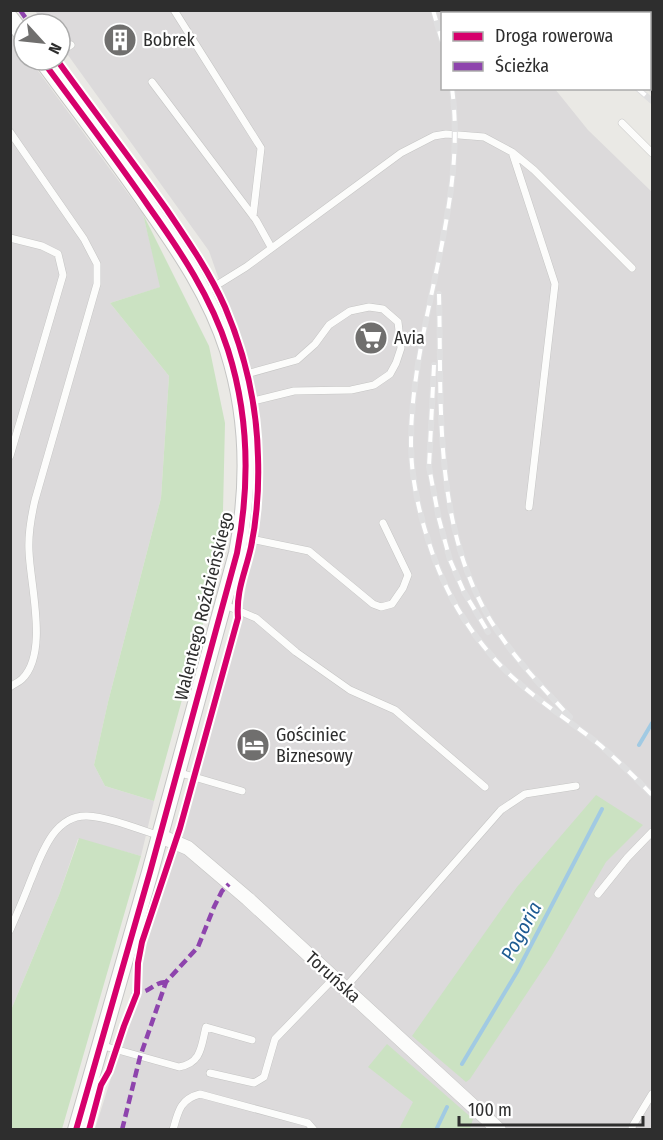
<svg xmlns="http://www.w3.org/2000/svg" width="663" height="1140" viewBox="0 0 663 1140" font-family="'Fira Sans Condensed',sans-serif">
	<rect width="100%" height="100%" fill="#eae9e5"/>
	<path fill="#dcdadb" d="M35,11H492L494,13L442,14V88L555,89L588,130L652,192V1129H95L128,1024L126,1022L136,1006L140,989V966L143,965V951L184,827L241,618L256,522L258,418L245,354L209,251L60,44V24H45Z
		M11,33L24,52V60H30L143,214L161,287L110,303L169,376L161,498L108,702L94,765L105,786L154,801L141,856L78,839L59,895L11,1010Z"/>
	<path fill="#cbe2c2" d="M143,214L209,346L225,423L222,555L154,801L105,786L94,765L108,702L161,498L169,376L110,303L160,287Z
		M596,795L643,825L606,862L551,957L470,1079L466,1082L412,1036L517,887Z
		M79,838L141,856L62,1129H11V1010L59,895Z
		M387,1044L473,1119L470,1129H399L413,1102L368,1067Z"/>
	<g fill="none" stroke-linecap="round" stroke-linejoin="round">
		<path stroke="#a1cae3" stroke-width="4" d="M639,745L652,723
			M462,1064L517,972L602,809
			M436,1130L447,1107"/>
		<defs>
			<path id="service" d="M174,10L261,148L253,216
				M60,52L71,45
				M152,82L256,220L271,247
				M622,123L652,153
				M10,132L84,239L97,264V284L35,500C31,517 28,533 29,551C30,585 49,653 22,679C19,682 14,684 10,687
				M512,152L555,284L529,507
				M10,238L42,246L58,254L63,275L10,456
				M204,293L246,267L401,153L434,136L446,134L484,137L512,152L534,170L632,268
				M236,377L297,360L315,344L329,325L350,311L369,307L383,309L398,322L401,348L396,363L390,374L374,385L351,390L294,391L241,404
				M241,537L309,551L373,604L381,607L392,604L403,588L408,575L383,523
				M223,604L256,618L296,652L350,690L395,710L485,787
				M177,772L242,791
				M598,894L627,858L652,832
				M10,930C17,914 24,898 30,882C41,856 53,815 87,816C109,817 138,829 160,836
				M345,988L501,810L525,794L576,786
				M100,1045L179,1067C202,1063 201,1046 206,1027L252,1040
				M210,1073L254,1083L264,1077L275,1039L334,978
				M173,1130C178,1112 180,1099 200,1094L308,1123L314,1130
				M632,1130V1127L652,1094"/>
			<path id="minor" d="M160,836L188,848L248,899L499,1130"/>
			<path id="tertiary" d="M10,18L24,36
				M42,60C78,109 115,157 149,207C181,252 211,297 228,350C249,416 250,485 237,553L150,872L76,1130"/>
		</defs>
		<use href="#service" stroke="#c5c5c4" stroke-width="8"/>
		<use href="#minor" stroke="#c5c5c4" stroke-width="15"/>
		<use href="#tertiary" stroke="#c5c5c4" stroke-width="18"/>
		<use href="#service" stroke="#fcfcfb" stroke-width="7"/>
		<use href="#minor" stroke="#fcfcfb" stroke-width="14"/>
		<use href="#tertiary" stroke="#fcfcfb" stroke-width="16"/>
		<defs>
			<path id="rail" d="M433,10L442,41
				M556,10L559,14
				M650,87L652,90
				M452,88C468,209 411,323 411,443C411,478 419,513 430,546C442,583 460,618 486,649C520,691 559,712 600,745C618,761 636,778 652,795
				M637,88L652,101
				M439,294C442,405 432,529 494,626C515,659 543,688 570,717
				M434,365L429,467L439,519L450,560L464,592L488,632"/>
		</defs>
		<use href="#rail" stroke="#dfdfe0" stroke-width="6"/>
		<use href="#rail" stroke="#fff" stroke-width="4" stroke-dasharray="11" stroke-linecap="butt"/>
		<path stroke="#8e44ad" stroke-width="4.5" stroke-dasharray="9 4.5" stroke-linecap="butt" d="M20,10L30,24
			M132,992C150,995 151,983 166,982
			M122,1130L140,1057L166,982L198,947L214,907L222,891L229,884"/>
		<defs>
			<path id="cycleway" d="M42,60C78,109 115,157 149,207C181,252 211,297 228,350C249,416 250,485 237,553L150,872L76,1130
				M57,60C93,110 131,159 167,210C188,241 210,273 225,307C245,354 257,406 258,457C259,487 257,518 251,547C245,574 236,590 238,618L180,828L142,942L138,963L137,993L124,1026L109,1071L101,1085L89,1130"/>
		</defs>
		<use href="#cycleway" stroke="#fff" stroke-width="10"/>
		<use href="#cycleway" stroke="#d6006c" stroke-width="6"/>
	</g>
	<defs>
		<symbol id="building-disc" viewBox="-11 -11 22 22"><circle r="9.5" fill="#706f6e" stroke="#fff"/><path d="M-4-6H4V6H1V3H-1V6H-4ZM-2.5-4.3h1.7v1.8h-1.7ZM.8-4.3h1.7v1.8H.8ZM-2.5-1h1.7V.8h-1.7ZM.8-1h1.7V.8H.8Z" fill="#fff"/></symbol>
		<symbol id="supermarket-disc" viewBox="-11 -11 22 22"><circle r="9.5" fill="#706f6e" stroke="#fff"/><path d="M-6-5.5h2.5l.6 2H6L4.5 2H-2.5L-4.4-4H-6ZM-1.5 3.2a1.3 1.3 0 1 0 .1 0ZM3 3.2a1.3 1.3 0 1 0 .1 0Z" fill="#fff"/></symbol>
		<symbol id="hotel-disc" viewBox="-11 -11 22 22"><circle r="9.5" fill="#706f6e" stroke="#fff"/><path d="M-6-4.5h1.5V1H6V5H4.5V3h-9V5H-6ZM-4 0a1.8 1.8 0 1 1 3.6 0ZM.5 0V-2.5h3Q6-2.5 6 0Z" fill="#fff"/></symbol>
	</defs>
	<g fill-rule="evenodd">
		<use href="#building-disc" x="101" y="21" width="38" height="38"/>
		<use href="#supermarket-disc" x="352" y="319" width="38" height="38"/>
		<use href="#hotel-disc" x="234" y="726" width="38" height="38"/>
	</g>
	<g text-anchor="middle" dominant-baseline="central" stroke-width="4.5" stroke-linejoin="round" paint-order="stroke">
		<g font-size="18" fill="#2e2e2e" stroke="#fff" text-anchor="start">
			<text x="143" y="40">Bobrek</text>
			<text x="394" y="338">Avia</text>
			<text x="276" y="735">Gościniec<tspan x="276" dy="21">Biznesowy</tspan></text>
		</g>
		<g font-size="18" fill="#2e2e2e" stroke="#fff">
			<text transform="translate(204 606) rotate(-76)">Walentego Roździeńskiego</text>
			<text transform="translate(333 977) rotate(42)">Toruńska</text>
		</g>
		<g font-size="20" font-style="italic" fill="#1e5b92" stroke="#fff">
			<text transform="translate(521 931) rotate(-62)">Pogoria</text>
		</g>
	</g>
	<rect width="663" height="1140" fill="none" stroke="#2e2e2e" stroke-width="24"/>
	<rect x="441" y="12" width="210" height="78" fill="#ffffff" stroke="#ababab" stroke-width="1.5"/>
	<rect x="453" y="32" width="30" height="9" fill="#d6006c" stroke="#ababab" stroke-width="1.5"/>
	<text x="495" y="42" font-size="18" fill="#2e2e2e">Droga rowerowa</text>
	<rect x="453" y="62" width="30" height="9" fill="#8e44ad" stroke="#ababab" stroke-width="1.5"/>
	<text x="495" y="72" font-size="18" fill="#2e2e2e">Ścieżka</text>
	<g transform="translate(42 42) rotate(117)"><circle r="28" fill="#ffffff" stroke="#ababab" stroke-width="1.5"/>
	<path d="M0-4.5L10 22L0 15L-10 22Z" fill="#706f6e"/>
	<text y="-9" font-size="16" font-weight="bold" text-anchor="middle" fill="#2e2e2e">N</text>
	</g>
	<path d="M459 1116v9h184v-9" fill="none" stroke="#2e2e2e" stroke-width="3"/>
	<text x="468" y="1116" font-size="18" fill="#2e2e2e" stroke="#ffffff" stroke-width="4.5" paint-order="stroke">100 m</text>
</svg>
